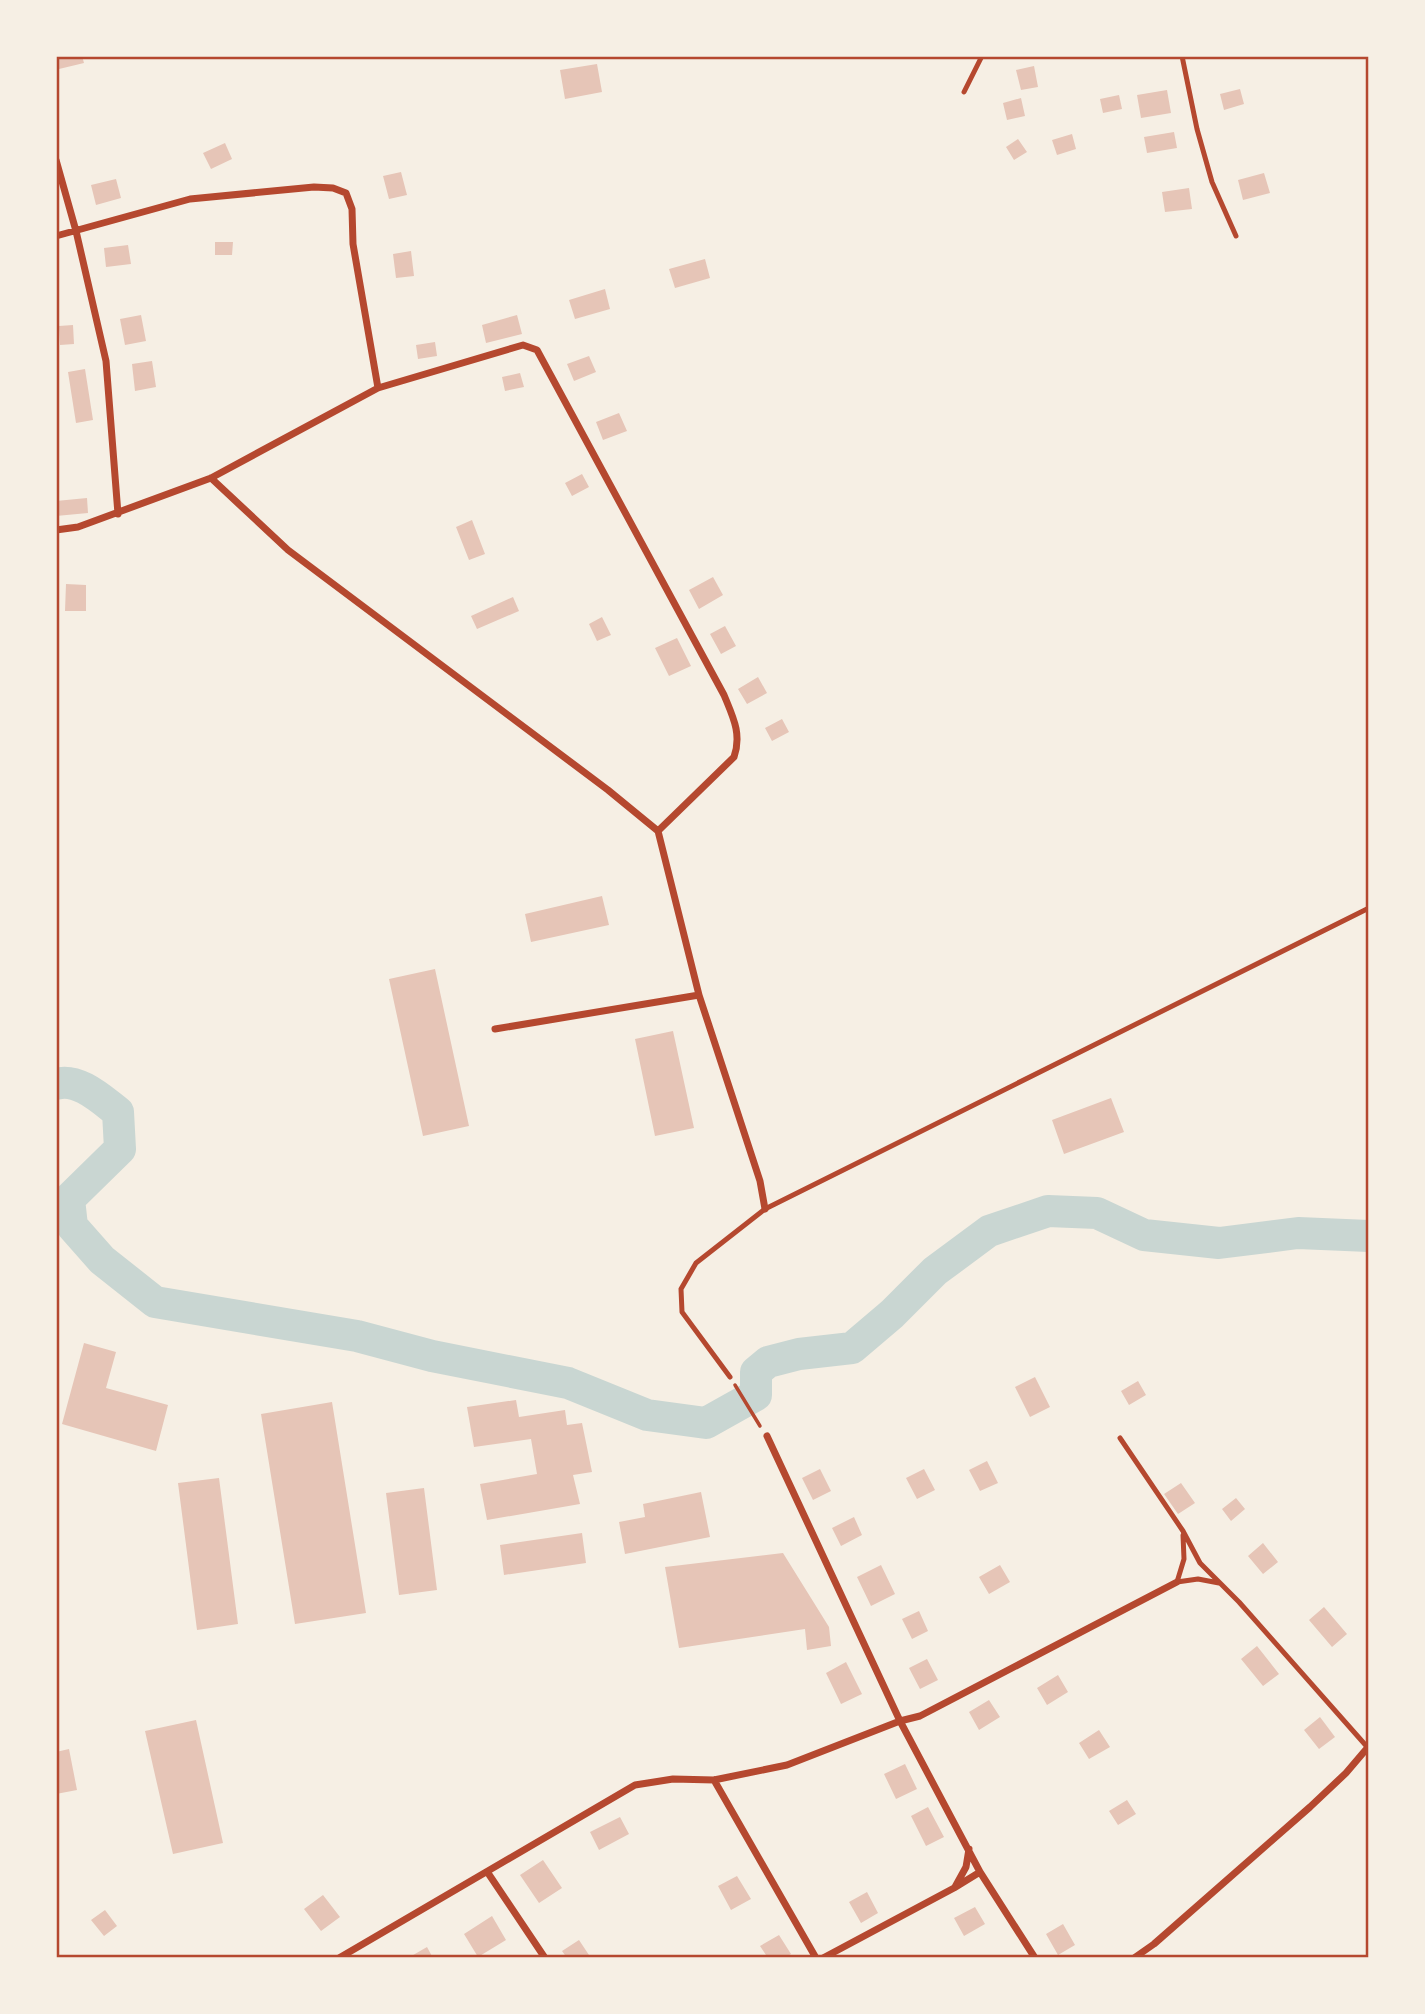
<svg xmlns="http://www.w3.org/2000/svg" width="1425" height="2014" viewBox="0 0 1425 2014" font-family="'DM Sans',sans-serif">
	<rect width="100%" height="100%" fill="#f6efe4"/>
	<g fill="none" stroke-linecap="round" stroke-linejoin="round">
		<path stroke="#c9d6d2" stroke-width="32" d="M56,1084C78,1077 102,1100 118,1112L120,1149L69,1199L72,1226L102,1260L155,1302L357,1336L432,1356L568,1383L647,1415L706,1423L756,1395V1372L768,1362L799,1354L852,1348L892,1314L935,1271L989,1231L1048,1211L1097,1213L1144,1235L1219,1243L1298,1233L1369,1236"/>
	</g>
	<path fill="#e6c5b7" d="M56,56H82L84,63L59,69Z
		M597,64L602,92L565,99L560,70Z
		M1034,66L1038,87L1021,90L1016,70Z
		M1240,89L1244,104L1224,110L1220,94Z
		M1167,90L1171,113L1141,118L1137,95Z
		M1119,95L1122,109L1103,113L1100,99Z
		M1021,98L1025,116L1007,120L1003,103Z
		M1174,132L1177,148L1147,153L1144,137Z
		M1072,134L1076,149L1057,155L1052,140Z
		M1018,139L1027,152L1014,160L1006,147Z
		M225,143L232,159L211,169L203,153Z
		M401,172L407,195L389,199L383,176Z
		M1264,173L1270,193L1243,200L1238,180Z
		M116,179L121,198L96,205L91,185Z
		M1189,188L1192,209L1165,212L1162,192Z
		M215,242H233L232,255H215Z
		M128,245L131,264L106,267L104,248Z
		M411,251L414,276L396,278L393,254Z
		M705,259L710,278L675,288L669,269Z
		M605,289L610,309L575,319L569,300Z
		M141,315L146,341L125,345L120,319Z
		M517,315L522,334L486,343L482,325Z
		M73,325L74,344L60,345L59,326Z
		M435,342L437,356L418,359L416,345Z
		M589,356L596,372L574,381L567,364Z
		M152,361L156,387L135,391L132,364Z
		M85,369L93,420L76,423L68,372Z
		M520,373L524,387L505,391L502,377Z
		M619,413L627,431L603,440L596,422Z
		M582,474L589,487L572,496L565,483Z
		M87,498L88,513L56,516V501Z
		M472,520L485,554L469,560L456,527Z
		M713,577L723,595L699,609L689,590Z
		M66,584L86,585V611H65Z
		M513,597L519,611L477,629L471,616Z
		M602,617L611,635L597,641L589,624Z
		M725,626L736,646L721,654L710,634Z
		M677,638L691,666L669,676L655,648Z
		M758,677L767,693L747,704L738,689Z
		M782,719L789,732L772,741L765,728Z
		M602,896L609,925L531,942L525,914Z
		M435,969L469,1126L423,1136L389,979Z
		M673,1031L694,1128L655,1136L635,1039Z
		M1111,1098L1124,1132L1064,1154L1052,1120Z
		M84,1343L116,1352L106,1388L168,1405L156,1451L62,1424Z
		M1035,1377L1050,1407L1030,1417L1015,1387Z
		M1138,1381L1146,1395L1129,1405L1121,1391Z
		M516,1400L519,1417L565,1410L567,1425L582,1423L592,1472L573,1475L580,1504L487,1520L480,1484L537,1474L531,1439L474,1447L467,1407Z
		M332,1402L366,1613L295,1624L261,1414Z
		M987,1461L998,1483L980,1491L969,1470Z
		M820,1469L831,1491L813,1500L802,1478Z
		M924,1469L935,1490L917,1499L906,1478Z
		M219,1478L238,1624L197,1630L178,1483Z
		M1181,1483L1195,1503L1178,1514L1164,1494Z
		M424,1488L437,1590L399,1595L386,1493Z
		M701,1492L710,1537L625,1554L619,1522L645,1517L643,1504Z
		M1236,1498L1245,1509L1231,1521L1222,1509Z
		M854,1517L862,1535L841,1546L832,1528Z
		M582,1533L586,1563L504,1575L500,1545Z
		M1263,1543L1278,1562L1263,1574L1248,1556Z
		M783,1553L829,1627L831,1646L807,1650L805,1629L679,1648L665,1567Z
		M881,1565L895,1594L871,1606L857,1577Z
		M1000,1565L1010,1582L989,1594L979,1577Z
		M1324,1607L1347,1634L1332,1647L1309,1620Z
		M919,1611L928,1631L912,1639L902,1619Z
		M1257,1646L1279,1674L1263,1686L1241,1659Z
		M927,1659L938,1680L920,1689L909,1668Z
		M846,1662L862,1694L841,1704L826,1673Z
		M1058,1675L1068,1692L1047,1705L1037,1688Z
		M989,1700L1000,1717L979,1730L969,1712Z
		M1320,1717L1335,1737L1319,1749L1304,1730Z
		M196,1720L223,1843L173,1854L145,1731Z
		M1099,1730L1110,1747L1089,1759L1079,1743Z
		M69,1749L77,1790L56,1794V1752Z
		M905,1764L917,1789L896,1799L884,1774Z
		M1127,1800L1136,1814L1118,1825L1109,1811Z
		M928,1807L944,1837L926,1846L911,1816Z
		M620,1817L629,1834L599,1850L590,1832Z
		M543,1860L562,1888L539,1903L520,1875Z
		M737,1876L751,1899L731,1910L718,1886Z
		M867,1892L878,1913L861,1923L849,1902Z
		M323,1895L340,1917L321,1931L304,1909Z
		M975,1907L985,1924L964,1936L954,1918Z
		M105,1910L117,1926L104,1936L91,1920Z
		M492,1916L506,1940L478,1957L464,1934Z
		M1063,1924L1075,1945L1058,1955L1046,1934Z
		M779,1935L791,1954L784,1958H768L760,1946Z
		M579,1940L591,1958H567L562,1951Z
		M427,1947L433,1958H408Z"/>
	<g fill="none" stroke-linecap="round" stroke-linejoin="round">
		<path stroke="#b5482f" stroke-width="3.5" d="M735,1385L760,1426"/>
		<path stroke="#b5482f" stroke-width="5" d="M1182,56L1197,129L1212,182L1236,236
			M964,92L982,56
			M730,1377L682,1312L681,1289L696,1263L765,1209L1369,908
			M1120,1438L1183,1531L1200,1563L1239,1602L1369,1749
			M1183,1535L1184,1559L1177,1582L1198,1579L1219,1583"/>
		<path stroke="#b5482f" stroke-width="7" d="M56,160L76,231L106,361L118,514
			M56,236L190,199L314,187L333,188L346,193L352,209L353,244L378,388
			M211,478L288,550L608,790L658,831L699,995L760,1181L765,1209
			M56,530L78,527L211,478L378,388L523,345L537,350L724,695C733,717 742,734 734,757L658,831
			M495,1029L699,995
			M767,1436L900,1721L980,1872L1035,1958
			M714,1780L816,1958
			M488,1873L545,1958
			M955,1887L966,1867L969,1849
			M339,1958L635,1785L673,1779L714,1780L787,1765L900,1721L920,1716L1177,1582
			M823,1958L954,1888L980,1872
			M1134,1958L1154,1944L1310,1807L1346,1773L1369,1746"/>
	</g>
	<rect width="1425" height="2014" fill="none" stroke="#f6efe4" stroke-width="116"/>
	<rect x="58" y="58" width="1309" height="1898" fill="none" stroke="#b5482f" stroke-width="2.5"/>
</svg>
